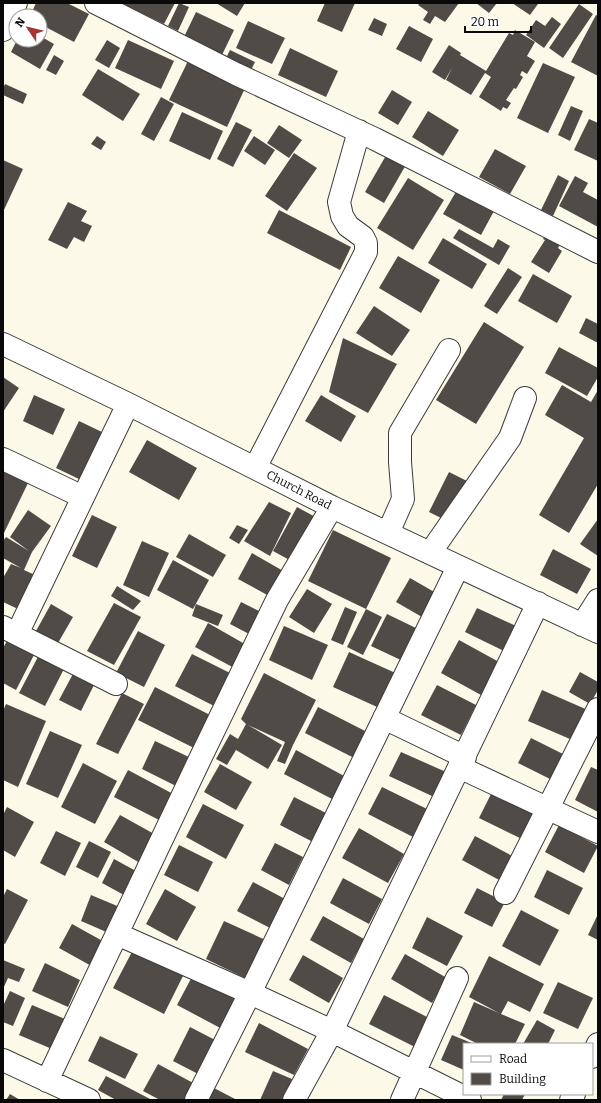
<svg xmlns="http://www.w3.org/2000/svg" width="601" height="1103" viewBox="0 0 601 1103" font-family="Bitter,serif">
	<rect width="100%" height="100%" fill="#fcf9e8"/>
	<path fill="#514b47" d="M36,3H67L89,14L74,42L40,24V16H30Z
		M126,3H175L164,24L125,5Z
		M179,3L189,7L178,31L168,26Z
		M216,3H245L237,16Z
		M325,3H355L342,32L317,21Z
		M420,3H459L445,22L435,16L430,24L423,20L428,12L418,5Z
		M476,3H497L489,13Z
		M512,3H536L538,4L530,15Z
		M579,4L593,14L563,58L549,48Z
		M196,12L234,30L222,55L184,37Z
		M596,15L598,16V76L571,62Z
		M552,17L561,24L544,48L526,35L536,20L545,26Z
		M374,18L387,24L382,36L368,30Z
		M248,21L285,38L272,64L236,48Z
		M409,26L433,39L421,62L396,49Z
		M515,30L535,42L527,56L535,61L527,74L522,71L520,75L523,77L516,89L514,88L506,100L511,103L507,109L503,107L501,111L479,97L491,77L485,73L471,95L446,80L452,68L445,80L432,72L449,45L461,53L460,55L486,71L509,33L513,35Z
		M40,36L54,44L40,69L11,52L17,40H40Z
		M107,40L120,48L109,68L95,60Z
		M128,40L174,61L161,89L115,68Z
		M290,48L338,71L326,97L278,75Z
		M230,50L255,62L250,72L225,60Z
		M54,55L64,61L56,75L46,70Z
		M189,59L246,86L227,127L169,100Z
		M543,63L575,77L548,133L517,118Z
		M98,69L140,94L123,121L82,95Z
		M5,84L27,94L23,104L3,95V89Z
		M392,90L412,102L398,125L378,113Z
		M161,97L174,104L154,141L141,134Z
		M571,106L583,111L570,141L558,135Z
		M428,111L459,130L443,156L412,137Z
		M182,112L223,131L210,160L169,141Z
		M589,119L598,123V161L574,150Z
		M236,122L252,130L233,167L217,159Z
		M279,125L302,140L289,158L267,143Z
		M97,136L106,142L101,150L91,144Z
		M254,136L275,150L265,165L244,151Z
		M495,149L526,166L510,194L479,177Z
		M388,152L407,163L384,203L365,192Z
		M294,153L317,168L287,211L265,196Z
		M3,160L23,169L3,212Z
		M558,175L569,181L553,216L541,210Z
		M575,176L588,183L583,192L598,200V227L559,206Z
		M408,178L444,200L413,250L377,228Z
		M457,190L494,211L481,235L443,214Z
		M68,202L87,211L81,221L92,226L84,242L74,237L67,249L48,240Z
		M279,210L351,247L340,270L267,233Z
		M459,229L493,248L498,239L510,246L499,265L453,238Z
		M549,230L563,239L558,248L562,251L549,273L531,262L545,240L543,239Z
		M443,238L487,264L472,289L428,263Z
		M398,256L440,280L421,313L379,288Z
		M508,268L522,277L497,314L484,306Z
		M533,274L572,296L557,323L518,301Z
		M374,306L410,330L392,356L356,333Z
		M586,318L598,324V343L579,333Z
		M484,322L524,347L476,424L436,400Z
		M343,338L397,364L368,413L329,392Z
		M559,347L598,368V377L587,396L545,373Z
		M3,377L19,388L3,412Z
		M562,385L591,402L598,390V484L569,533L539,515L584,438L545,415Z
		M34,395L65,409L53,435L23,421Z
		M321,395L356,416L341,442L305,421Z
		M79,421L104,433L81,480L56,468Z
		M147,440L197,468L179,500L129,472Z
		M4,471L28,483L3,535V474Z
		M449,472L469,482L449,522L429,512Z
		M269,502L291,513L270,556L244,541Z
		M297,507L319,519L295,563L273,551Z
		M28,510L51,526L32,552L24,570L35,575L18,609L3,602V578L11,564L21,568L3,558V541L6,537L29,551L10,537Z
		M92,515L117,527L97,568L72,556Z
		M598,519V556L580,544Z
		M237,525L248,530L239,544L229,538Z
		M333,530L391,558L366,609L308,581Z
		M189,534L226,555L213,577L176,557Z
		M142,541L169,553L149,597L123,585Z
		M553,549L591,569L577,594L540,575Z
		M252,553L285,572L271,597L238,579Z
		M173,560L209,580L193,609L157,590Z
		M410,578L436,593L422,617L396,602Z
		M117,586L141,601L133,610L111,596Z
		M307,589L332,604L314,633L289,617Z
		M241,602L263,613L251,635L230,624Z
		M114,603L141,617L114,665L87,651Z
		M51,604L73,617L58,643L36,631Z
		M196,604L223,615L218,626L192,616Z
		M345,607L357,612L343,645L331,640Z
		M477,608L516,626L504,651L465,632Z
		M366,609L382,617L363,655L347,647Z
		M387,614L420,630L405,662L371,646Z
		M208,623L250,647L238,670L195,647Z
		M284,626L328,645L312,680L269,660Z
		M138,631L165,645L144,687L116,673Z
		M8,639L35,653L16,690L3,683V648Z
		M459,640L499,662L481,695L441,673Z
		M349,652L402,676L386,711L333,687Z
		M40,653L65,667L45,706L19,693Z
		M192,654L232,674L216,707L175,686Z
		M74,672L95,683L81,711L59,700Z
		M580,672L598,682V690L590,704L569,692Z
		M264,673L316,700L293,745L285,764L277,761L285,742L248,725L282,745L268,769L236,750L227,765L216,759L230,734L238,739L246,724L241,719Z
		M437,685L476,705L461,735L421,715Z
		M155,687L212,716L196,749L138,720Z
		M542,690L590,711L577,742L528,721Z
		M122,693L144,704L118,754L96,744Z
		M6,704L46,721L18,787L3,780V711Z
		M318,707L371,734L358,760L305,733Z
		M50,731L82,745L58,798L26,784Z
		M531,738L565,755L552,780L518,763Z
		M155,741L191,758L178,787L142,769Z
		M296,750L346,777L334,800L284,774Z
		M401,752L446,772L434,797L389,776Z
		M83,763L117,781L95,824L61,807Z
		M220,764L252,782L236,810L204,792Z
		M591,767L598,770V812L575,800Z
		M128,770L177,796L163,822L114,797Z
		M382,787L427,809L413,837L368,814Z
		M492,792L539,815L526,841L479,818Z
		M294,797L328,814L313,842L280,825Z
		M203,804L244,825L226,859L186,837Z
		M7,807L34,822L15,857L3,850V815Z
		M120,815L156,835L140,863L104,842Z
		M559,825L598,846L584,873L545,852Z
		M359,828L404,854L388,883L342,858Z
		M56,831L81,843L65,876L40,863Z
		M475,836L514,857L501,881L462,860Z
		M89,841L111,852L98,878L76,867Z
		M275,843L303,857L289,885L261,870Z
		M179,845L213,862L198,892L164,875Z
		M114,859L136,871L124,895L102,883Z
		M547,870L583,888L569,915L534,897Z
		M343,878L382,899L369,924L330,903Z
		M253,882L287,900L272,929L237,911Z
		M477,888L505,902L492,927L464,913Z
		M7,889L28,900L5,944L3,943V897Z
		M165,889L196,907L177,941L146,924Z
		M91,895L122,908L111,934L81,921Z
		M521,910L559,930L540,966L502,946Z
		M598,914V940L588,935Z
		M323,916L364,939L351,963L310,940Z
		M427,917L463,936L447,966L412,948Z
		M224,921L270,942L251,981L206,959Z
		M72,924L108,944L95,968L59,948Z
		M134,948L184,974L164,1014L113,988Z
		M405,954L447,978L432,1003L391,979Z
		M303,955L343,978L329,1003L289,980Z
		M489,956L544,984L530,1012L508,1001L501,1014L525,1024L515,1044H478L460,1035L474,1002L499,1013L469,997Z
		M3,960L25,969L19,982L8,978L3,989Z
		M45,963L80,980L68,1007L32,991Z
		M194,973L241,998L224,1030L177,1005Z
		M558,982L593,998L578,1029L543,1013Z
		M10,991L25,998L13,1026L3,1022V1006Z
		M384,995L431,1019L417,1048L369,1024Z
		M32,1005L65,1019L52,1049L19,1035Z
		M537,1020L555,1030L548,1044H523Z
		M259,1023L308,1049L294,1075L245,1052Z
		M190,1027L219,1042L202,1076L173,1061Z
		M452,1035L474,1044H464V1070L441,1060Z
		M100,1036L138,1054L125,1079L88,1061Z
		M158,1064L195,1084L186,1100H160L143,1091Z
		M273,1071L292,1079L283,1100H260Z
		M106,1076L152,1100H116L98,1090Z
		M212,1087L237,1100H205Z
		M10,1094L20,1100H6Z
		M504,1094H525L522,1100H501Z"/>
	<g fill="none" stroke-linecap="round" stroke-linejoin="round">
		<defs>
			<path id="minor" d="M96,3L236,74L375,139L598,252
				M3,30L16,3
				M3,344L128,404L332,507L598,632
				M3,459L83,497
				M255,468L366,252V243L363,237L348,226L342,216L339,202L359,131
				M388,533L403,499L400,462V433L449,350
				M430,553L510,438L525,398
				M458,567L250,993L332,1031L470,1100
				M582,625L598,600
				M3,627L116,684
				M17,634L128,404
				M384,718L465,757
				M459,767L598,832
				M505,893L598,709
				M117,934L250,993L196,1100
				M592,1057L598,1044
				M3,1060L89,1100
				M47,1081L199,761L277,600L332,507
				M294,1100L332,1031L538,603
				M402,1100L457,978
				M571,1100L574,1094"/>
		</defs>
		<use href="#minor" stroke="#3c3c3c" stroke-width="24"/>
		<use href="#minor" stroke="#fff" stroke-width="22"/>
	</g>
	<g text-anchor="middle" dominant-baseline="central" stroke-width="4" stroke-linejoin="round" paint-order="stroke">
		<g font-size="12" fill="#090909" stroke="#fff">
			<text transform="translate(299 490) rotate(27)">Church Road</text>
		</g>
	</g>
	<rect width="601" height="1103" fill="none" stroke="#090909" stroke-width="8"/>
	<rect x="463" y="1043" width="130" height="52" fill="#ffffff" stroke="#9d9d9d"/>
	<rect x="471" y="1056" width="20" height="6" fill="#ffffff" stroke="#9d9d9d"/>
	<text x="499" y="1063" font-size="12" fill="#090909">Road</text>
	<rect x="471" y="1073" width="20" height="12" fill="#514b47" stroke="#9d9d9d"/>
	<text x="499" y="1083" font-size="12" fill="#090909">Building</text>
	<g transform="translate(28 28) rotate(305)"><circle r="19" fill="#ffffff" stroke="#9d9d9d"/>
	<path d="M0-3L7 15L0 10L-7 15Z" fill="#a83336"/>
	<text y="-6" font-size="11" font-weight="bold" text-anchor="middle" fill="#090909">N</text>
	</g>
	<path d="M465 26v6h66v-6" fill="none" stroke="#090909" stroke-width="2"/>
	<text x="471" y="26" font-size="12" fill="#090909" stroke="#ffffff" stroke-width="3" paint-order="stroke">20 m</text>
</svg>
